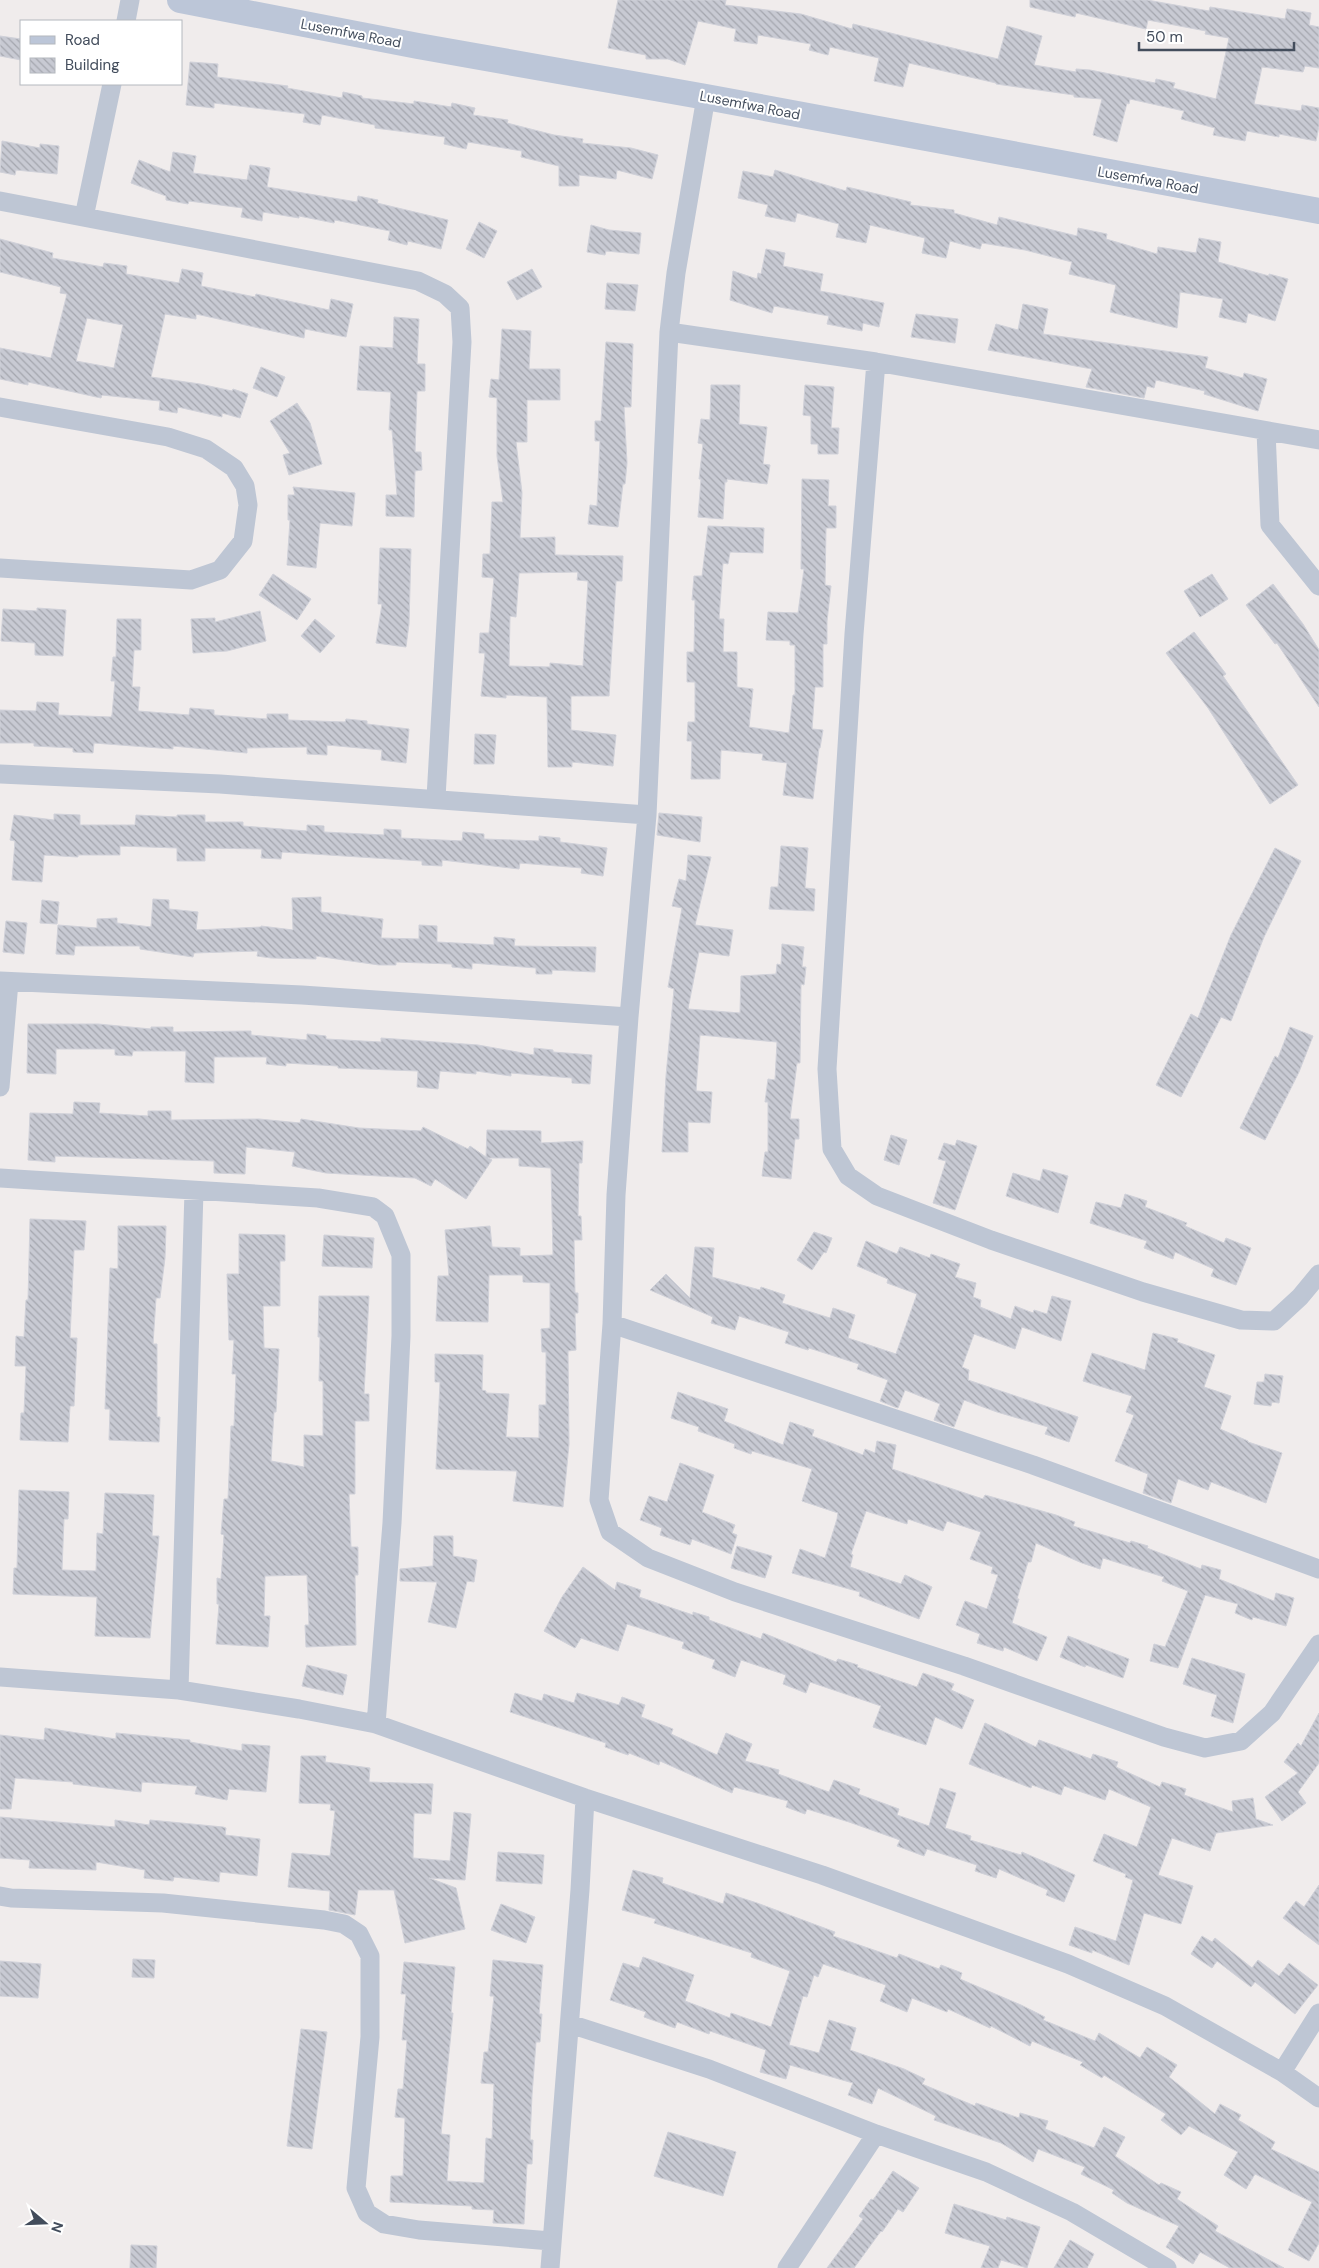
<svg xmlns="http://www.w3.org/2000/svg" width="1319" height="2268" viewBox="0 0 1319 2268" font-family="'DM Sans',sans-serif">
	<defs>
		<pattern id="building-back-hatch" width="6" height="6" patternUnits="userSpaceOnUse" patternTransform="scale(1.25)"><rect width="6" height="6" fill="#c8cad3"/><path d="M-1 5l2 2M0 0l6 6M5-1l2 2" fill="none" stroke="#a4a6ae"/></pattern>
	</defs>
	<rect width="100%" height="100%" fill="#f0ecec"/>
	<path fill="url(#building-back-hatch)" stroke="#d0d1d9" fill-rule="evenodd" d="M618,0H726L725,5L801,14L852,29L853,24L998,59L1007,26L1042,36L1034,65L1076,72V69L1090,70L1155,83L1156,79L1175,83L1173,88L1216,99L1229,38L1205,34L1206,31L1148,20L1146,29L1076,13L1075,17L1030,7V0H1147L1209,11L1210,7L1285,19L1287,9L1311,13L1309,25L1319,27V68L1305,66L1303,72L1262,67L1254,104L1301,111L1302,105L1319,108V126L1316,141L1279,134V137L1247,131L1245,141L1213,135L1215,128L1181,119L1184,111L1130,99L1129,104L1127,103L1117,142L1093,135L1102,99L1074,97V95L996,84V83L909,63L903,87L874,81L879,58L830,47L828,55L809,50L811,44L758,35L757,44L734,41L736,29L698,21L685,65L668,59H646V55L608,48Z
		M0,36L21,39V60L0,56Z
		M190,62L218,64L217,77L288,86L287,88L342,98L343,92L362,96V98L414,104V101L451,107L452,103L475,108L473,115L508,120L507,123L554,135L583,139L582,143L631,148L658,155L652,179L617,170L616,179L579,175V186H559V166L521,157L522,151L468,142L466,149L444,144L445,137L375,128V125L322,115L320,125L303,122L305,114L214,103V108L186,105Z
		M2,141L40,148V144L59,146L57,174L16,170L15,175L0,172Z
		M173,152L196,156L193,173L247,180L250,165L270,168L267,187L357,202L358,196L378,200L377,203L448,220L441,249L408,241L407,245L388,240L390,231L335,220L334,223L299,216V218L263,212L262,221L241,217L243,208L189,201L188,204L166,200V196L131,183L139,160L170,172Z
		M775,170L846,191L847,187L911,202L910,205L954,210V213L997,225L999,217L1077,236L1078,228L1107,234L1106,239L1157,254L1158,247L1196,253L1199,238L1221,242L1218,262L1269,276V274L1288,279L1275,321L1248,313L1246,323L1219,317L1223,299L1180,292L1177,328L1110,312L1116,285L1069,274L1072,262L1025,250L982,243L980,249L950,241L946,258L922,253L925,238L870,225L866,243L836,237L839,224L797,213L795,222L765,216L768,205L738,198L743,171L773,177Z
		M479,222L497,231L484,258L466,249Z
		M591,225L609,230L641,233L639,254L606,251L605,255L587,252Z
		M0,239L53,253L52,258L103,267L104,263L127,266L126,274L179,283L182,269L203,273L201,286L255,297L256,294L329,310L331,299L353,304L346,337L305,329L304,338L196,314V319L165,314L151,377L200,384L232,391L233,389L248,394L240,418L222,413V417L178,407L177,413L159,410L160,401L102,395L101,398L28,382V385L0,379V348L51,358L67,294L60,293L61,287L0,272ZM87,318L123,325L114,368L76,361Z
		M766,249L785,253L783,266L823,274L820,291L884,303L879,327L863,323L862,331L827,324L829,316L774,306L772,313L730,300L733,271L757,279L758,273L761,274Z
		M532,269L542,287L517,300L507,282Z
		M607,283L638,285L635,311L605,309Z
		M1023,304L1048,309L1043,334L1208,357L1205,368L1243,378L1244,373L1267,379L1258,411L1204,394L1205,391L1156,380L1154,388L1147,386L1144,398L1086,387L1092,369L988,350L996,324L1018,330Z
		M916,314L958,319L955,343L911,337Z
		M394,317L419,319L417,364H425V391H417L415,452H421L422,470L415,471L414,517L386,516V495H397L392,430H389L391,392L357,390L360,346L393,348Z
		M502,329L531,331L529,369H560V400H527V442H516L522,493L520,538L555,537V555L623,556L622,581H616L609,696H571V730L616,735L613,766L572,762V767H548L547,697L506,695V698L481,696L485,653H479L480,633H489L494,578L482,577L483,554H490L492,502H503L497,456V398L489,397L491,379L499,380ZM578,572L577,580L588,581L583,666L550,663V667L509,666L510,616L516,617L519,573Z
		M606,342L633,344L631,407H624L627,463L625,484H623L618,527L588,524L590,505L597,506L600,441H595V421H601Z
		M261,367L285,377L277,397L253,388Z
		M711,385H740L739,424L767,427L763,464L770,465L767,484L727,479V482H725L723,519L698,517L701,479H699L703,444L698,443L701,419L710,420Z
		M805,385L834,387L831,428H839L838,454H818V444H811V416L803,415Z
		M297,403L310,423L322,464L289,475L283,455L290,453L270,421Z
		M802,479L829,480L828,506H836V528H826L825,585L831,586L827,621V644H823V687H815L812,729L823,730L820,748H819L813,799L783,795L787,763L762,760L763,754L721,750L720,779H691L692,741H687L688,722H695V682H687V652H694L695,600H692L694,576H702L708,526L764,528L763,553L730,552L728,564L723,563L719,619H724L723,652H737V687L753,689L749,727L789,733L793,695H795V645H790V641L766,640L768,612L798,613L804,569H801Z
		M293,487L355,493L352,526L320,523L316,568L287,565L290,520H288V495H295Z
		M380,548L411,549L409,624L406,647L376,643L382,604H378Z
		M273,574L311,599L297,620L259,595Z
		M1212,574L1228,599L1200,617L1184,591Z
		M1273,584L1303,624L1319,650V707L1277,643L1275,644L1246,605Z
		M37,608L66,610L63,656L35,655V643L1,641L3,609L37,611Z
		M260,611L266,641L227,651L193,653L191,619L215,618V622Z
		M117,619H141V650H134L132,687H140L138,711L189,715L190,708L214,710V715L267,719V714H288V720L345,722L346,719L367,721V724L409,729L406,763L381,760L382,750L327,745V755L307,754V747L247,748V753L173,746V749L94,743L93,753L73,752V748L34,746V743H0V710L36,711L37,702L59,703L58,715L111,717L112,715L115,681H111L113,657H116Z
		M315,619L335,636L320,653L301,636Z
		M1194,632L1226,674L1223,676L1298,785L1270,804L1208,708L1166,653Z
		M475,734L496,735L494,764H474Z
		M659,813L702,817L700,842L657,835Z
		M54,814L80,815V825H135L136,815L177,817V815H205V822H243V826L307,831V825L324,826V832L384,835V829L401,830V838L462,841L463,832L484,834V839L539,841V836L560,838V842L607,848L603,876L581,873L582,868L520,863L519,869L442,860V866L422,865V861L282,852L281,859L261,858L262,849L205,848V861H177V848L120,846V855H78V857L44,855L42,882L12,880L15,841L10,840L14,815L54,820Z
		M781,846L808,848L805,888L815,889L814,911L769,909L771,887H778Z
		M1275,848L1301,861L1264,937L1231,1021L1221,1017L1181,1097L1156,1085L1191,1014L1198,1018L1231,935Z
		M688,855L711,857L695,925L733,930L729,956L699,952L688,1009L740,1013L741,976L776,974L777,964L781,965L782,944L804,947L802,967H806L804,985L801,984L800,1063H797L790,1119H799V1139H795L791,1179L762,1176L765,1152H768V1102H765L768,1079L775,1080L777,1042L700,1035L696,1091L712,1092L710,1123L688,1122V1152H662L666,1076L674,989L668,987L682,908L672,906L679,879L686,881Z
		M321,897V912L383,919L381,938L419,939V925L437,926V942L494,945V937L515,939L514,946L596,947L595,972L552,970V974H536V968L472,963V969L452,967V964L396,962V965H379L316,956V959L271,958L257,956L258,951L194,953L193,957L140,949V946H75L74,955L56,954L58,925L97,928V919L117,918V923L151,927L153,899L169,900V909L198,912L196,930L261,927V926L293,930L292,898Z
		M42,900L59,902L57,924L40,923Z
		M6,921L27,923L24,954L3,952Z
		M28,1024H98L151,1029V1027H173V1032L251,1031V1035L307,1040V1034L326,1036V1039L381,1042V1038L478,1045L534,1055V1048L553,1050V1052L592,1055L590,1084L572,1083V1078L511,1073V1076L476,1071V1074L440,1071L438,1089L417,1087L418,1071L338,1068V1066L286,1063V1066L266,1064L267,1057H214V1083L185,1082L186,1051H133L132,1056L115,1055V1049H56V1074L27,1073Z
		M1290,1027L1313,1036L1299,1072L1265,1140L1240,1128L1275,1056L1278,1058Z
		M74,1102L100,1103L99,1113L148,1116V1111H171V1120L259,1119L300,1123L301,1119L359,1128L421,1131L423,1127L468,1149L470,1146L486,1157L487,1130L541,1131V1143L583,1141L582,1163H579L578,1216H581L582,1240H574L575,1293H578V1313H575L576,1350L568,1351L569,1444L563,1507L513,1501L517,1471L436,1469L440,1382H435V1354L483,1355L482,1390L486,1391V1393L509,1394L506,1437L539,1438V1405H546V1352H542L541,1329L550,1328V1283L523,1282V1275H489L488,1322L436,1321L438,1276H449L445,1230L490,1226L492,1247L520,1248V1256L553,1255L551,1168L519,1166V1158H488L492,1160L466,1199L435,1179L431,1186L415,1178L326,1173L292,1166L295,1152L246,1147L245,1174L214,1173V1161L55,1156V1162L28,1160L30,1113L73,1114Z
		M891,1135L907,1140L899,1165L884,1160Z
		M957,1140L977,1146L955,1210L933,1203L946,1161L938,1159L944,1143L955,1146Z
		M1043,1169L1068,1176L1058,1213L1006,1196L1013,1173L1040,1181Z
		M1125,1194L1147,1201L1145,1207L1187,1223L1185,1226L1224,1243L1226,1238L1251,1248L1236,1285L1211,1276L1214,1269L1175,1252L1173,1259L1144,1248L1147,1241L1090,1223L1096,1202L1121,1208Z
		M30,1219L86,1221L84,1250H74L70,1338H77L74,1406H70L68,1442L20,1440L21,1413H24L26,1366H15L16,1336L24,1337L26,1300H28Z
		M118,1226H166L165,1258L160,1298H156L153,1344H157V1417H160L159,1442L109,1440L110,1409H105L110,1268L118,1269Z
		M814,1232L832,1238L826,1253L824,1252L812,1270L797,1260Z
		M239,1234L285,1235V1261H280V1306H263L264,1348L279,1349L276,1412H274L271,1461L304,1467V1435L323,1436V1381H319L320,1337H318L319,1296H369L364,1394H369V1421H355V1494H349L351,1547H358V1575H355L356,1645L306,1647L305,1625H309L307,1575L265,1576L264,1616H270L268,1647L216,1644L219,1604H217V1578L221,1579L224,1535L221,1534L224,1499H228L231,1426H234L236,1374H232L234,1340H229L227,1274H239Z
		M324,1235L374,1238L372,1268L322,1266Z
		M866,1241L897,1254L900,1247L930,1258L931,1254L960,1264L955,1277L976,1283L973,1297L981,1300L980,1307L1011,1319L1015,1306L1033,1313L1034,1310L1047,1314L1052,1296L1071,1301L1061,1341L1022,1327L1015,1349L974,1334L962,1367L969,1370L968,1380L1078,1417L1069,1442L1045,1434L1048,1427L997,1412L964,1400L954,1427L934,1420L940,1404L905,1390L898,1408L895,1407L880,1401L888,1380L857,1369L859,1364L809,1348L808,1350L785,1343L789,1332L739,1316L735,1330L711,1323L713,1317L650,1290L666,1274L690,1298L695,1247L714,1248L712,1277L760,1290L761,1287L785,1295L782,1303L830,1318L833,1308L855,1315L848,1338L896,1354L917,1294L887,1283L888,1279L857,1266Z
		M1153,1333L1178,1339L1177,1342L1215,1355L1204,1387L1231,1396L1220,1429L1248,1441V1442L1282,1453L1266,1503L1211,1482L1208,1490L1178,1479L1171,1503L1143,1493L1148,1474L1115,1461L1134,1415L1126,1412L1132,1396L1083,1381L1092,1353L1145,1370Z
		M1265,1374L1283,1376L1279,1403L1272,1402L1271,1406L1254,1404L1257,1382H1264Z
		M678,1392L728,1409L724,1421L783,1445L790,1422L814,1430L812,1436L863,1455L865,1449L875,1453L877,1441L896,1445L892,1469L983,1499L985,1495L1056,1515L1075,1522L1073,1526L1130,1543L1131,1541L1148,1546L1147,1548L1201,1569L1202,1565L1221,1570L1219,1579L1274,1601L1276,1593L1294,1598L1286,1626L1253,1617L1252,1620L1235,1613L1238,1604L1205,1595L1178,1668L1150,1661L1154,1644L1165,1647L1188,1591L1162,1581L1164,1577L1103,1558L1100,1569L1082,1563L1036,1543L1031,1562H1028L1017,1599H1019L1012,1623L1047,1637L1037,1661L1004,1647L1003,1651L977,1643L980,1634L956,1625L965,1601L987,1609L998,1575L991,1573L993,1567L970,1559L981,1532L947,1521L943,1531L908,1519L907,1524L866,1511L851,1554L853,1555L850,1567L901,1584L905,1575L932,1587L919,1619L859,1596L860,1592L792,1573L800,1549L825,1558L837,1519L838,1513L802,1501L812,1469L752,1451L751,1454L734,1448L735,1444L698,1431L699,1427L671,1418Z
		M680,1463L714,1475L702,1512L735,1525L732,1533L737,1535L731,1554L692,1539L690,1545L660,1535L662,1528L640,1520L649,1496L667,1502Z
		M19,1490L69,1492L68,1519H64L62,1570L96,1571L97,1533L103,1534L105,1493L154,1495L152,1536H159L150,1638L95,1636L97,1597L13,1594L14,1568H17Z
		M434,1536H453V1556L477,1560L474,1582L467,1581L456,1628L428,1622L437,1582L400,1581V1569L433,1566Z
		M737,1546L772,1556L765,1578L731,1568Z
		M583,1567L615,1590L617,1582L641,1590L639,1597L693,1615V1612L709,1617V1620L761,1639L763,1633L836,1662L838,1659L858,1665L857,1667L917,1687L923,1673L954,1684L951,1690L974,1700L962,1729L935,1717L926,1745L873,1727L881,1706L810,1682L806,1693L783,1684L786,1675L741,1660L735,1677L712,1668L715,1660L682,1648L684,1642L627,1624L618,1651L581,1638L575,1648L544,1631L562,1597Z
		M1068,1636L1129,1659L1123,1678L1086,1665L1085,1667L1060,1657Z
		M1192,1658L1245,1674L1233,1723L1211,1716L1217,1695L1183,1684Z
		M307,1665L347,1675L343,1695L302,1686Z
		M515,1693L542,1701L544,1694L574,1703L577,1693L619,1705L622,1697L645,1705L641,1717L673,1729L671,1734L717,1755L726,1733L752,1744L745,1761L779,1770L778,1774L829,1792L834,1780L860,1789L858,1794L899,1809L897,1815L929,1826L940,1788L956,1793L945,1828L971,1836L970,1840L1021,1855L1022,1852L1075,1875L1064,1902L1046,1895L1048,1890L999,1869L996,1878L975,1871L977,1865L927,1849L924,1856L897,1846L900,1840L849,1822L807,1809L805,1814L786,1807L788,1801L734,1787L732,1793L660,1761L659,1765L629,1753L628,1755L605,1747L606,1743L510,1712Z
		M1319,1713V1763L1298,1792L1306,1803L1282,1821L1265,1797L1298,1773L1284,1762L1298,1743L1301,1746Z
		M985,1723L1036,1747L1039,1740L1091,1759L1093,1754L1118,1762L1116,1767L1160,1787L1162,1782L1186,1789L1184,1795L1233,1812L1232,1801L1253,1798L1256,1819L1273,1825L1216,1833L1210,1851L1172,1838L1158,1875L1193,1886L1181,1924L1144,1913L1129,1965L1092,1950V1953L1069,1945L1075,1927L1116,1941L1133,1880L1125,1877L1126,1874L1093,1861L1104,1834L1137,1847L1151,1807L1109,1789L1105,1800L1064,1786L1061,1795L1032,1785L1031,1788L969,1764Z
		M45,1728L116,1739V1733L190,1740V1742L242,1751V1744L270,1746L266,1792L229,1789L227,1800L195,1794L197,1786L142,1782L141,1792L73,1784V1782L15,1778L11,1809H0V1735L44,1740Z
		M301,1756H326L325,1762L370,1768L369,1782L433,1784L431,1814L414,1813L413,1858L450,1861L454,1812L471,1814L465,1880L429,1878L456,1888L465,1929L405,1943L394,1890H358L355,1915L329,1910L330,1891L288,1887L292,1853L330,1856L335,1811L330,1810L331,1804L299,1803Z
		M0,1817L115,1827V1820L149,1825L150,1820L223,1827L226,1828L225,1835L260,1839L257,1876L220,1872L219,1882L174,1877L173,1881L144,1878L145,1870L96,1862V1870L29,1868L30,1860L0,1858Z
		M498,1852L544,1855L542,1884L496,1881Z
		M633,1870L663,1878L662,1883L723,1904L726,1893L757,1903L835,1932L833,1936L897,1958L899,1954L939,1969L941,1965L962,1973L960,1979L1021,2005L1045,2017L1043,2020L1095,2041L1099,2033L1140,2058L1147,2047L1177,2065L1169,2077L1215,2114L1220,2104L1241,2115L1238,2120L1275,2142L1271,2149L1319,2172V2243L1309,2261L1288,2250L1312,2202L1255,2174L1246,2189L1224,2175L1238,2152L1189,2126L1181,2135L1161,2120L1166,2114L1104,2075L1102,2078L1080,2065L1083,2062L1032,2041L1030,2046L991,2026L990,2028L948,2009L947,2012L912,1998L907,2012L880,2001L886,1985L823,1964L818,1977L814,1975L807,1997L803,1996L789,2045L819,2053L829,2020L856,2028L850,2050L904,2069L925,2079L922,2084L975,2106L976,2103L1019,2118L1020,2113L1048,2121L1045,2129L1094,2148L1104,2127L1125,2137L1115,2156L1159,2185L1161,2183L1181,2192L1177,2199L1218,2226L1215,2231L1284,2268H1230L1200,2252L1193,2264L1166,2247L1179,2226L1127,2203L1112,2193L1114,2190L1081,2174L1085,2167L1038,2149L1033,2162L1001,2143L934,2120L936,2116L878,2088L872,2104L848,2095L853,2083L790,2065L786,2079L760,2072L766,2050L710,2031L709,2034L677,2022L675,2028L644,2017L646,2012L610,2000L623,1963L639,1968L643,1957L694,1975L685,2001L730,2018L731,2013L771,2027L790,1971L751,1957L752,1953L654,1923L656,1919L622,1910Z
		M1319,1885V1945L1283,1918L1296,1901L1304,1907Z
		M501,1904L535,1917L526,1943L491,1930Z
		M1202,1936L1212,1942L1215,1938L1252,1968L1258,1960L1279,1976L1289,1963L1318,1985L1295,2014L1255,1982L1251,1987L1217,1961L1212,1968L1191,1954Z
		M133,1959L155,1960L154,1978L132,1977Z
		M493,1960L543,1965L539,2014H542L540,2042H536L532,2095L530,2140H533L532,2164H527L524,2224L493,2223L494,2210L472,2209V2206L390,2202L391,2176H403L405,2118L395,2117L398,2089H403L407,2040H402L406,1994H401L404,1962L455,1967L451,2013H453L441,2134L450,2135L447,2181L484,2183L486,2138L492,2139L494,2084L481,2083L484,2052H488L494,1996H490Z
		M0,1961L41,1964L38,1998L0,1996Z
		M301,2029L327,2032L312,2149L287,2146Z
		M668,2132L736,2152L723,2196L654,2176Z
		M893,2171L919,2188L903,2212L898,2209L882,2232L881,2231L854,2268H827L863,2219L859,2216L871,2199L873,2200Z
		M954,2204L1006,2220L1007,2217L1040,2227L1027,2268L1001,2260L998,2268H981L990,2246L945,2233Z
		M1070,2240L1094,2254L1087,2268H1054Z
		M131,2245L157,2246L156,2268H130Z"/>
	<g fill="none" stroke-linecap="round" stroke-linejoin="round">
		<path stroke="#bec6d4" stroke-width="19" d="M126,21L130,0
			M706,97L676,273L669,332L647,815L629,1017L616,1195L612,1324L599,1500L610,1532L648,1558L735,1592L964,1666L1164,1737L1205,1748L1241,1741L1272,1713L1319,1644
			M0,201L418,281L445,294L460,308L462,342L436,798
			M84,217L112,84
			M669,332L876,362L1319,440
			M876,362L854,634L827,1069L832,1149L848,1176L877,1196L991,1240L1143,1292L1241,1320L1274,1321L1300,1297L1319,1274
			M0,407L168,437L206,449L234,468L245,486L248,505L243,541L220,570L191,580L0,568
			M1266,431L1270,525L1319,586
			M0,774L220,784L647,815
			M0,981L302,995L629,1017
			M0,1087L9,982
			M0,1178L318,1198L373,1207L385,1216L401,1255V1336L392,1523L376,1724
			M612,1324L1033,1465L1319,1569
			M0,1677L179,1690L299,1709L376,1724L585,1798L822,1875L1068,1964L1165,2006L1282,2072L1319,2098
			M179,1690L194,1191
			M0,1896L11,1898L163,1903L324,1920L344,1924L359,1934L370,1956V2037L356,2188L367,2213L384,2224L419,2230L551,2241
			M570,2024L709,2069L876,2134L986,2172L1072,2212L1167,2268
			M1282,2072L1319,2013
			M550,2268L580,1890L585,1798
			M787,2268L876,2134"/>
		<path stroke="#bcc6d8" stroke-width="26" d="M180,0L418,46L706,97L1319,211"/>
	</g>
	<g text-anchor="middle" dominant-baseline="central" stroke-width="4" stroke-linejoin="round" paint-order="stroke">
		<g font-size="14" fill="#434d5c" stroke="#fff">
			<text transform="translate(351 33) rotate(11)">Lusemfwa Road</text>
			<text transform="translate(750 105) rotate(11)">Lusemfwa Road</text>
			<text transform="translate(1148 180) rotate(10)">Lusemfwa Road</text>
		</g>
	</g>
	<rect x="20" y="20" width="162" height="65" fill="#ffffff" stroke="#b4b8be"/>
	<rect x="30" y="36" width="25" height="8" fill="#bcc6d8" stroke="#b4b8be"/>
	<text x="65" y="45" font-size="15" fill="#434d5c">Road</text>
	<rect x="30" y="58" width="25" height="15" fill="url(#building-back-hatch)" stroke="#b4b8be"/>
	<text x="65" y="70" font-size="15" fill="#434d5c">Building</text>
	<g transform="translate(45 2223) rotate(109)" stroke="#ffffff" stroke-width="4" paint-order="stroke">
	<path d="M0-4L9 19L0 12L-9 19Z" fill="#434d5c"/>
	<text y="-8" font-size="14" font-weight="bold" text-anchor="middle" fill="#434d5c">N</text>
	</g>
	<path d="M1139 42v8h155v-8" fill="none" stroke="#434d5c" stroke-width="2.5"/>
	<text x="1146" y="42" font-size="15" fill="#434d5c" stroke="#ffffff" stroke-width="4" paint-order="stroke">50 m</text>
</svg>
